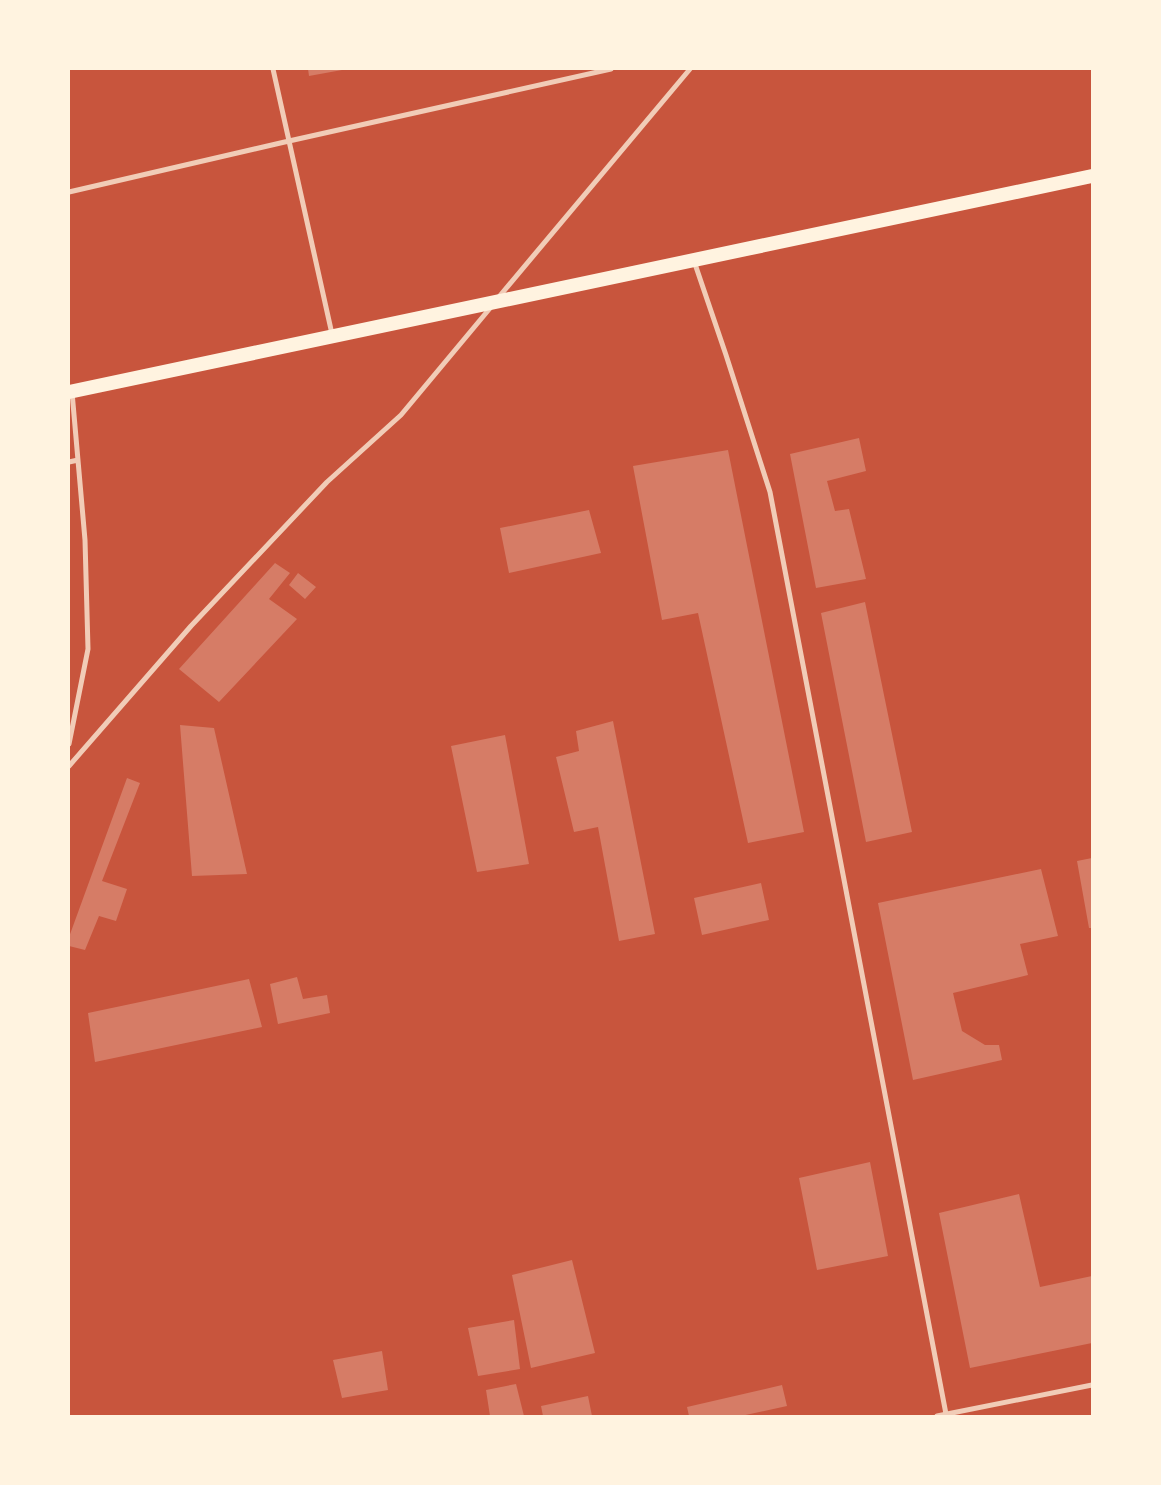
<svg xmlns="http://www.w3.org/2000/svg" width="1161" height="1485" viewBox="0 0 1161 1485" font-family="Rubik,sans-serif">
	<rect width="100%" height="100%" fill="#c8553d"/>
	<path fill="#d67c66" d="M308,69H342V70L309,76Z
		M859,438L866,471L827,481L835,511L849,509L866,579L816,588L790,454Z
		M728,450L804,832L748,843L698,613L662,620L633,466Z
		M589,510L601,553L509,573L500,528Z
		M275,563L290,573L269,599L297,619L219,702L179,669Z
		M298,573L316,587L305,599L289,585Z
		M865,602L912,832L866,842L821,613Z
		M613,721L655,934L619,941L598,827L574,832L556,757L579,751L576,731Z
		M180,725L214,728L247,874L192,876Z
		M505,735L529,864L477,872L451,746Z
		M127,778L140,783L102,881L127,889L116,921L99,916L85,950L69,946V937Z
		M1092,858V928H1089L1077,861Z
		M1041,869L1058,936L1020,944L1028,975L953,993L962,1031L985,1045H999L1002,1060L913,1080L878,903Z
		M761,883L769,920L702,935L694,898Z
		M297,977L303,999L327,995L330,1013L278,1024L270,984Z
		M249,979L262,1027L95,1062L88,1013Z
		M870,1162L888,1256L817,1270L799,1178Z
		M1019,1194L1040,1287L1092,1276V1343L970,1368L939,1213Z
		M572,1260L595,1353L531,1368L512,1275Z
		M514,1320L520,1369L478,1376L468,1328Z
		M382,1351L388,1390L342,1398L333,1360Z
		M516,1384L524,1416H490L486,1390Z
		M782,1385L787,1406L741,1416H689L687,1407Z
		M588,1396L592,1416H543L541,1406Z"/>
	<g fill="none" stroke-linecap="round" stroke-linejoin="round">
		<path stroke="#f1ccb7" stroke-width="5" d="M273,69L332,334
			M69,192L289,141L611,69
			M694,261L726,355L770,492L946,1414
			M498,298L690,69
			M69,462L78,460
			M69,744L88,649L85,540L72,392
			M69,766L191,626L327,482L401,415L491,307
			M937,1416L1092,1385"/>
		<path stroke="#fff3e0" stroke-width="14" d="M69,392L1092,176"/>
	</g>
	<rect width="1161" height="1485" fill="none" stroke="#fff3e0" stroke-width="140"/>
</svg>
